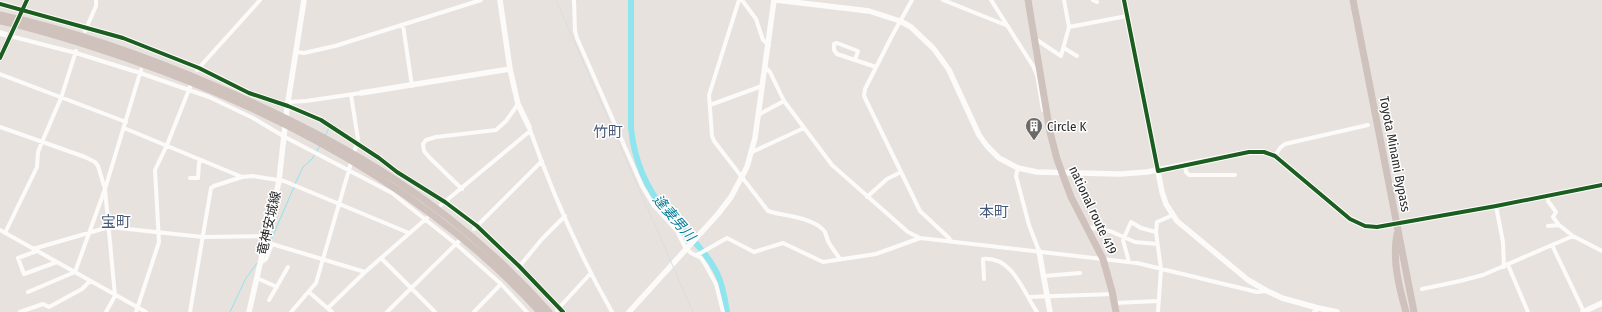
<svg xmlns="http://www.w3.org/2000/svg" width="1602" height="312" viewBox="0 0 1602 312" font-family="'Fira Sans Condensed','Noto Sans JP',sans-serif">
	<rect width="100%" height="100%" fill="#e8e2de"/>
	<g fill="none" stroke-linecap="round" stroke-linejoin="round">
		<path stroke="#8ee5ed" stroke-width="1" d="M325,136L329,128
			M316,152L320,146
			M295,184L303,167L312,159L315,154
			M265,254L294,187
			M230,312L246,278L258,262"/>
		<path stroke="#8ee5ed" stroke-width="6" d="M631,0V128C634,159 646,188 666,212C684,232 705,249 717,273C723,285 725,299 727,312"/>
		<path stroke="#fcfbfa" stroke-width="4" d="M574,0L575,31L577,38L642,186L654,206L677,231L685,247L691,253L701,258L705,264L716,284L723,312
			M739,0L709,95L712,136L714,141L768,211C782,216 815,217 825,232C826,235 827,238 828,241C831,247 836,253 840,259
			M742,0L756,19L763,40L769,45
			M912,0L892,36L865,89L864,96L920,211L949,238L951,241
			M943,0L1008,26
			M991,0L1033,66L1037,75L1043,110
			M1064,0L1069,27
			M1093,0L1097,2
			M0,4L123,38L199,68L249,93L288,106L321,120L379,158L397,172L445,202L477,226L519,266L563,312
			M403,25L412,86
			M85,31L96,6V0
			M10,36L76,53L140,73L209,97L253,118L285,137L392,193L456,244L501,284L527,312
			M1034,38L1061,56L1069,27L1127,16
			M1064,48L1077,56
			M296,52L304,53L335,46L481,0
			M855,60L858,51L837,43L834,44V50L837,54L876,67
			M765,67L770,72L784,101L832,165L908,232L920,238L1137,263L1257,292L1267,291
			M197,70L260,0
			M0,74L126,122
			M289,102L306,101L361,93
			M710,105L762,86
			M758,115L784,101
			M0,127L85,157L95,162L98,166L105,189L115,296L106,312
			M529,127C551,190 579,254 612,312
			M124,128L242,177
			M752,152L804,128
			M1275,156L1280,148L1285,144L1368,125
			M1185,164L1186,172L1189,175H1235
			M1018,168L1016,176L1029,225L1039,251
			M190,178H198L199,163L202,160
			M462,189L429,157L424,151L423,144L426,140L436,137L496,130L506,121L518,104
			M1548,196V201L1556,212L1553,217L1559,225
			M867,197L887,179L901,172
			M441,205L530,131
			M1496,206L1503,242L1504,267
			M1548,226L1559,225L1573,236
			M1087,227L1110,231L1135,242L1157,244
			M474,229L542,161
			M0,230L146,312
			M5,233L37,167L38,152L42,142L61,98L76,51
			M33,249L109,227L203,237L267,236
			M37,251L18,258L24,274L57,262
			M697,255L727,238L754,252L783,243L823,262L876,254L920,238
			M381,258L435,312
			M1129,262L1123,240L1131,222L1141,228L1156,232
			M260,263L266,259L272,244L365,272
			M1508,265L1528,312
			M518,268L542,239L565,216
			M1044,276L1080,273
			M256,279H259L277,287
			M984,279L983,259C1013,256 1023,292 1037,312
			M1422,289L1460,281L1483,275L1552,245
			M28,292L75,272L105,189L141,70
			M309,292L332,312
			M1028,297L1113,294
			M269,300L288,267
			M1115,303L1158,301
			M328,308L365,272L427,218
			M557,310L590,274
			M20,312L43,304L49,307L82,289L90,281
			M136,312L159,242L155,170L167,145L190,87
			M190,312L211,188L214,186L242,177L252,176L284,181L409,233
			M291,312L316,283L358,139L351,95
			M387,312L459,241
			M474,312L501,284
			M1158,312L1161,269L1156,232L1157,222L1173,215
			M1314,312L1316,311
			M1584,312L1552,245L1573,236L1602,251"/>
		<path stroke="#fcfbfa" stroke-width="5.5" d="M500,0L510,69L518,104L529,127
			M776,0L869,11L900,21L911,27L934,49L949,70L979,135L987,146L999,158L1018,168L1037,172L1120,174L1147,172L1249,152H1264L1275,156L1350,219L1365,226L1377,227L1496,206L1602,185
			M1124,0L1162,192L1166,204L1177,221L1248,280L1267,291L1282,298L1318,308L1337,312
			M0,33L10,36
			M361,93L510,69
			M1039,251L1050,312
			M249,312L279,181L287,108L304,0
			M629,312L718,214L731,197L747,167L755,138L774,0
			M1583,312L1602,303"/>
		<path stroke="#cac3b8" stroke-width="6" d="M0,58L27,0"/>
		<path stroke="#cfc1bb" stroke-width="7" d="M1028,0L1050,132L1057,159L1071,197L1103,259L1112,291L1116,312
			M1353,0L1414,312
			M0,15C74,31 148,57 217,87C346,142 455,206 549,312
			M0,21C43,30 85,44 126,58C280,111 429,190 540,312
			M1397,234C1392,260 1399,287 1406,312"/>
		<path stroke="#ddddde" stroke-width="1" d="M556,0L693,312"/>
		<defs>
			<path id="cycleway" d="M1124,0L1158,171L1249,152H1264L1275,156L1350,219L1365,226L1377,227L1496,206L1602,185
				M0,4L123,38L199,68L249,93L288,106L321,120L379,158L397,172L445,202L477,226L519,266L563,312
				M0,58L27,0"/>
		</defs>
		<use href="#cycleway" stroke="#fff" stroke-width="6"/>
		<use href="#cycleway" stroke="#1b5e20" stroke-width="4"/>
	</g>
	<defs>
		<symbol id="building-pin" viewBox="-11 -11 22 30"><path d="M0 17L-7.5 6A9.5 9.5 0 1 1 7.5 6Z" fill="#6c6a68" stroke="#fff"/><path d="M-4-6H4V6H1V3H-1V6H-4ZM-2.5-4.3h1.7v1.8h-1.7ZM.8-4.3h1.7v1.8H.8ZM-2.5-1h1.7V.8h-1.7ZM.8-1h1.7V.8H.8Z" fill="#fff"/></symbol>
	</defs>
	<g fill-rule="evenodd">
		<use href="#building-pin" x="1024" y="116" width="20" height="27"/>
	</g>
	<g text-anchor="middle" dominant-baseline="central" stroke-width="3" stroke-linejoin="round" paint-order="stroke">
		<g font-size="13" fill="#292929" stroke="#fff" text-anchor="start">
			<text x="1047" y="126">Circle K</text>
		</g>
		<g font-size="13" fill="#292929" stroke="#fff">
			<text transform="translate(1395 154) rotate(79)">Toyota Minami Bypass</text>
			<text transform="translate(1093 210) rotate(65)">national route 419</text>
			<text transform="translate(269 223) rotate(-77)">竜神安城線</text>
		</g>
		<g font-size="14" font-style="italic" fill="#087f98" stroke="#fff">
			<text transform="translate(674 218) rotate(49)">逢妻男川</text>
		</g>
		<g font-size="15" fill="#485a7c" stroke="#fff">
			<text x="608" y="132">竹町</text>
			<text x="994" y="212">本町</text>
			<text x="116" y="222">宝町</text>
		</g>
	</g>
</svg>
